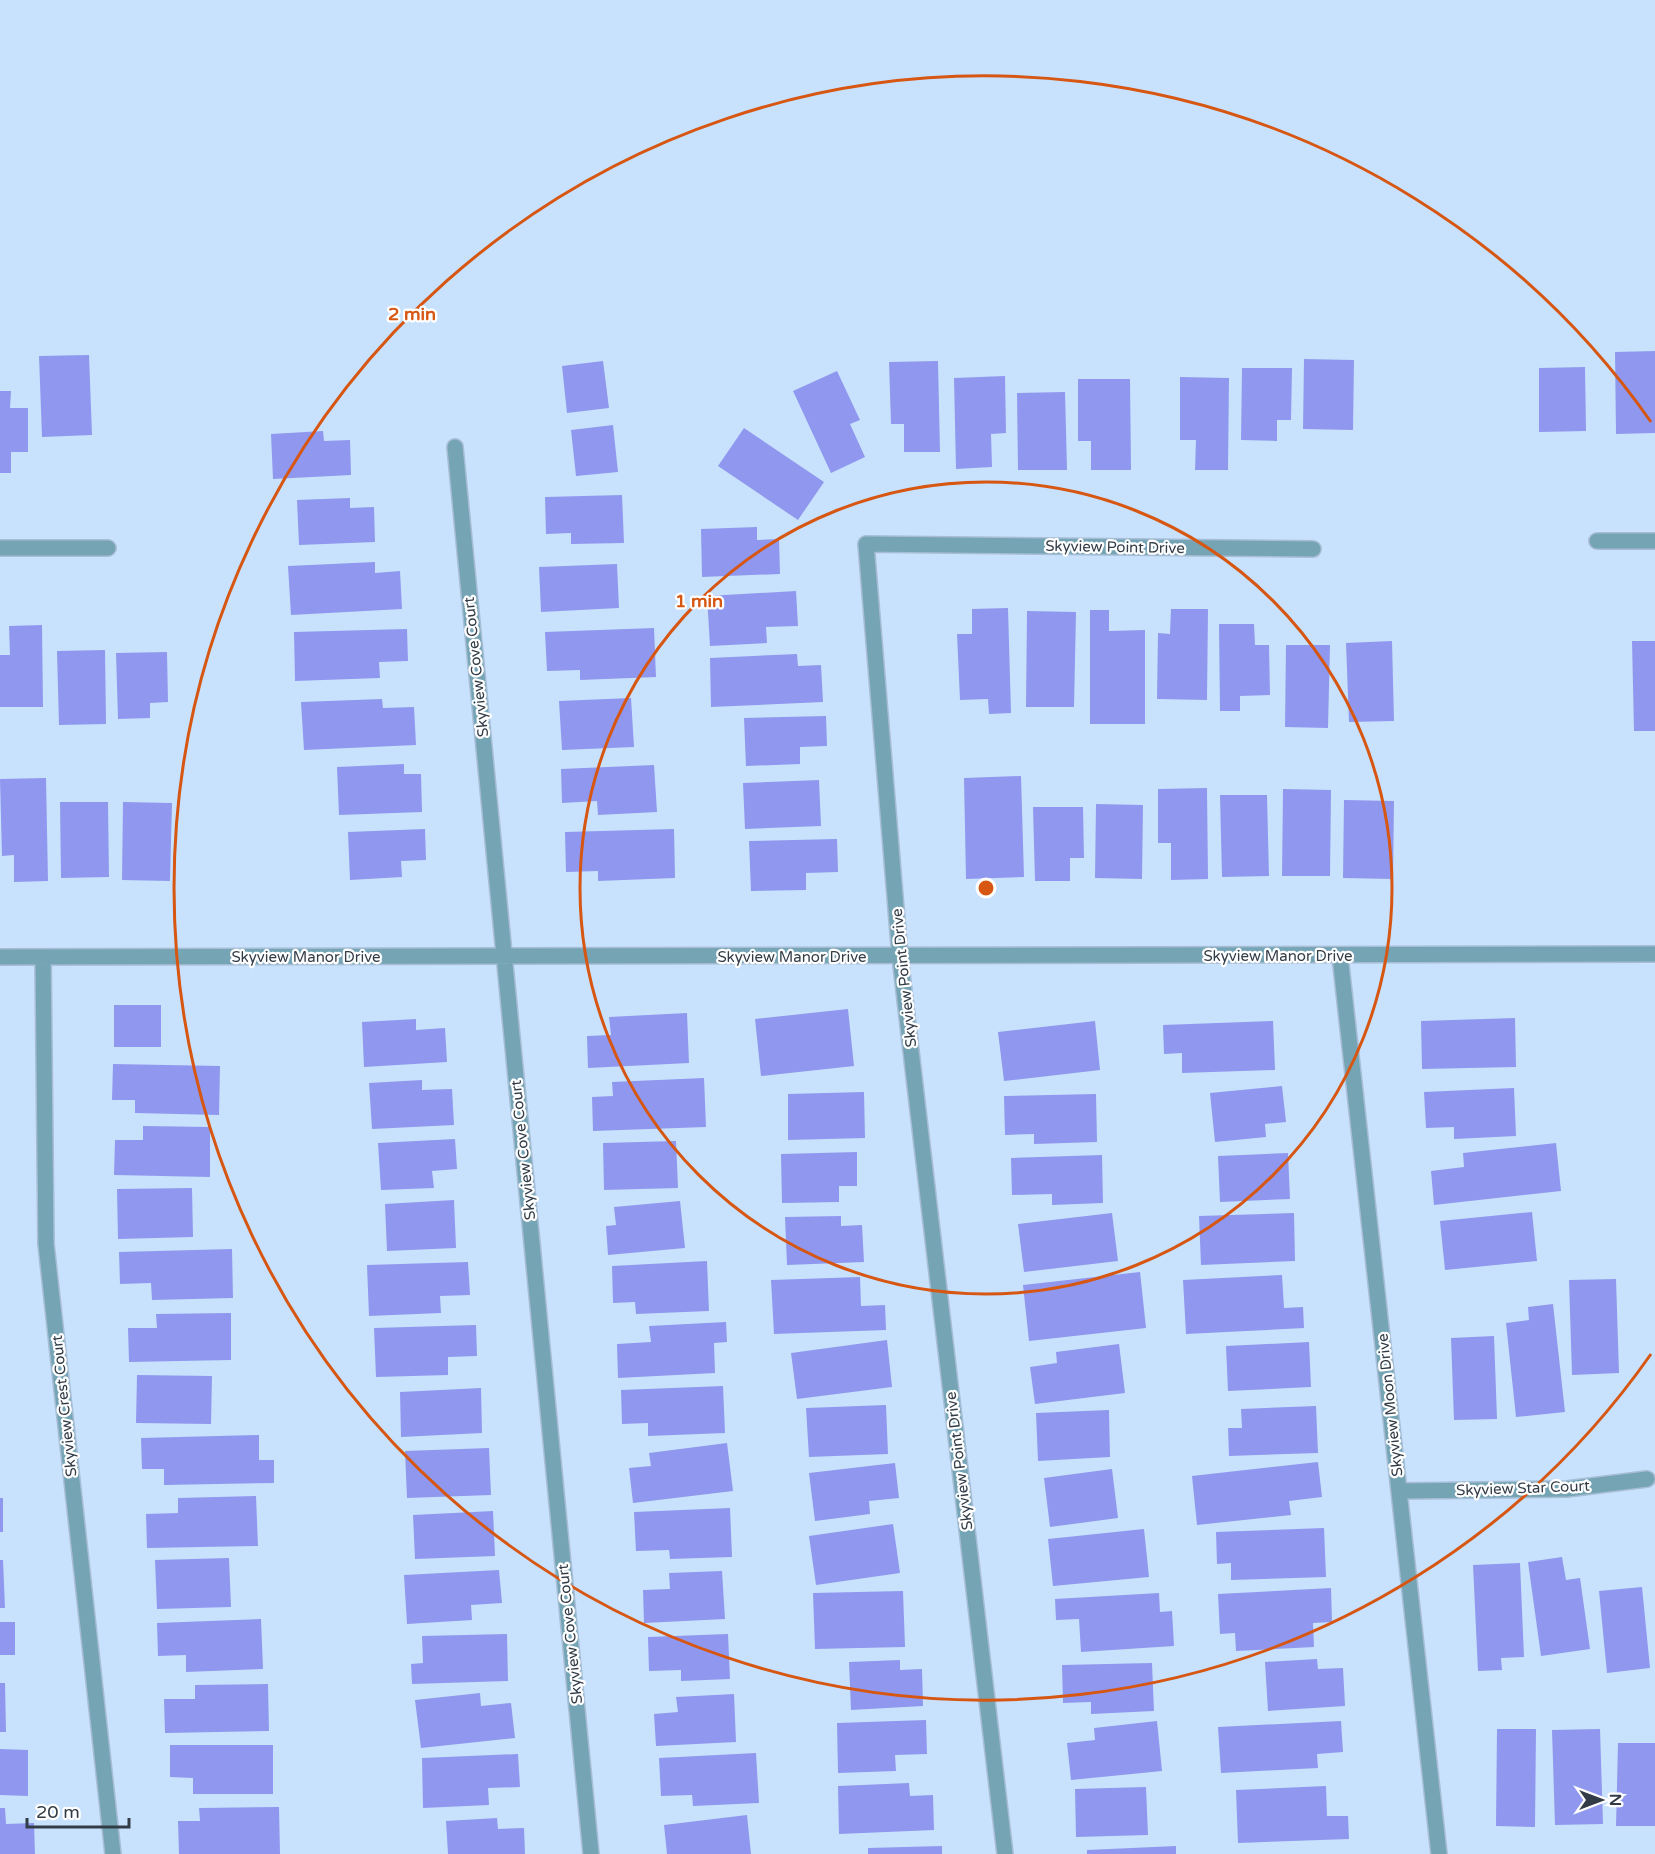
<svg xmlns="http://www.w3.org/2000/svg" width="1655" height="1854" viewBox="0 0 1655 1854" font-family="'Varela Round',sans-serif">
	<rect width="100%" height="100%" fill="#c8e2fd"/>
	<path fill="#8f98ee" d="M1655,351V433L1616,434L1615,352Z
		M89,355L92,435L42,437L39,356Z
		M1304,359L1354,360L1353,430L1303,429Z
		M603,361L609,408L567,413L562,366Z
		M938,361L940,452H904V424H891L889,362Z
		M1585,367L1586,431L1539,432V368Z
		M1242,368H1292L1291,420H1277V441L1241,440Z
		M837,371L860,420L850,424L865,457L831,473L793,391Z
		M1005,376L1006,433L991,434L992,467L956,469L954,378Z
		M1180,377L1229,378L1228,470H1195L1196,440H1180Z
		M1078,379H1130L1131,470H1091V441H1078Z
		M0,391H11L10,408H28V452H11V473H0Z
		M1065,392L1067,470H1018L1017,393Z
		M613,425L618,472L576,476L571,430Z
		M744,428L824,482L798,520L718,466Z
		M323,431L324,441L350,440L351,475L273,479L271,434Z
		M622,495L624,543L571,544V533L546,534L545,497Z
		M350,498V508L374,507L375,542L299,545L297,500Z
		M757,527V540L779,539L780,574L702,577L701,529Z
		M375,562V573L400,571L402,609L291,615L288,566Z
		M617,564L619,608L541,612L539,567Z
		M796,591L798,626L766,627L767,643L710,646L707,596Z
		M1008,608L1011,713L989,714L988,699L960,700L957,634H972V609Z
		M1171,609H1208L1207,700L1157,699L1158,633L1170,634Z
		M1090,610H1109V631L1145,630V724H1090Z
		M1027,611L1076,612L1074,707H1026Z
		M1219,624H1254L1255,645H1269L1270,695L1240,696V711H1220Z
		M42,625L43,707H0V655H10L9,626Z
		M654,628L656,677L580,680V670L547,671L545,632Z
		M407,629L408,661L379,662L380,678L295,681L294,632Z
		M1392,641L1394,721L1349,722L1346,643Z
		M1632,641H1655V731H1634Z
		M1286,645H1330L1328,728L1285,727Z
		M105,650L106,724L59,725L57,651Z
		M167,652L168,702L150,703V718L118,719L116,653Z
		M797,654L798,666L821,665L823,702L711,707L710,658Z
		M631,698L634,747L562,750L559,701Z
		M382,699L383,708L414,707L416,745L304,750L301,702Z
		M826,716L827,746L800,747V764L746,766L744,718Z
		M404,764V774H421L422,812L339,815L337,767Z
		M654,765L657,812L598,815L597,801L562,803L561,769Z
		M1021,776L1024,877L966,879L964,778Z
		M46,778L48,881L14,882V855L2,856L0,779Z
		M819,780L821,826L745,829L743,783Z
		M1207,788L1208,879L1171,880V843H1158V789Z
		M1283,789L1331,790L1330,876H1282Z
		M1220,795H1267L1269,876L1222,877Z
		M1344,800L1394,801L1393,879L1343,878Z
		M60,802H108L109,877L61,878Z
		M123,802L172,803L170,881L122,880Z
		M1096,804L1143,805L1142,879L1095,878Z
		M1033,807H1083L1084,858H1070V881H1035Z
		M425,829L426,860L401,861L402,877L350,880L348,832Z
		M674,829L675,878L598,881V871L566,872L565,832Z
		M837,839L838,872L806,873V890L751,891L749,841Z
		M114,1005H161V1047H114Z
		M848,1009L854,1066L761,1076L755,1019Z
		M687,1013L689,1063L588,1068L587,1036L611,1035L609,1017Z
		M1515,1018L1516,1067L1422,1069L1421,1021Z
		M416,1019V1030L445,1028L447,1062L364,1067L362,1022Z
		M1095,1021L1100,1070L1004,1081L998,1032Z
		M1273,1021L1275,1070L1182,1073V1053L1164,1054L1163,1025Z
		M113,1064L220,1066L219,1115L135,1113V1100H112Z
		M704,1078L706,1127L593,1131L592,1097L613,1096L612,1082Z
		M422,1080V1090L452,1089L454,1125L372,1129L369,1083Z
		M1282,1086L1286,1122L1265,1124L1266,1137L1215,1142L1210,1093Z
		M1514,1088L1516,1136L1454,1139V1127L1426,1128L1424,1092Z
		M864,1092L865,1138L788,1140V1094Z
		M1096,1094L1097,1142L1034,1144V1134L1005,1135L1004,1096Z
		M143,1126L210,1127V1177L114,1175L115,1140H143Z
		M455,1139L457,1169L432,1171L434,1188L381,1190L378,1143Z
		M676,1141L678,1188L604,1190L603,1143Z
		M1556,1143L1561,1191L1434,1205L1431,1171L1464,1167L1463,1153Z
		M857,1152V1186H839V1202L782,1203L781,1154Z
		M1288,1153L1290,1199L1220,1202L1218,1156Z
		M1102,1155L1103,1203L1052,1205V1194L1012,1195L1011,1158Z
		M192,1188L193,1237L118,1239L117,1189Z
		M454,1200L456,1248L387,1251L385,1204Z
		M680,1201L685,1248L608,1255L606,1226L616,1225L614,1207Z
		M1532,1212L1537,1261L1445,1270L1440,1221Z
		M1112,1213L1118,1261L1024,1272L1018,1224Z
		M1294,1213L1295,1261L1201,1265L1199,1216Z
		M841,1216V1226L862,1225L864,1262L787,1265L785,1217Z
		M232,1249L233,1298L152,1300L151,1283L120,1284L119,1252Z
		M707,1261L709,1311L636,1314L635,1302L613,1303L612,1266Z
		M468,1262L470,1295L440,1296L441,1313L369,1316L367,1265Z
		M1140,1272L1146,1328L1029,1341L1023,1285Z
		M1282,1275L1284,1308L1303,1307L1304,1328L1186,1334L1183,1280Z
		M860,1277L861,1306L885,1305L886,1330L774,1334L771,1280Z
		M1616,1279L1619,1373L1572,1375L1569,1280Z
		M1553,1304L1565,1412L1516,1417L1506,1323L1529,1320L1528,1307Z
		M231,1313V1360L129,1362L128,1328H157L156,1314Z
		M726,1322L727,1342L714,1343L715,1373L618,1378L617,1344L651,1342L649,1326Z
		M476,1325L477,1356L448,1357V1375L376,1377L374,1328Z
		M1494,1336L1497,1419L1454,1420L1451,1338Z
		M887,1340L892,1387L797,1399L791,1353Z
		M1309,1342L1311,1387L1228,1391L1226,1346Z
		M1119,1344L1125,1393L1035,1404L1030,1367L1057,1363L1056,1352Z
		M137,1375L212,1376L211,1424L136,1423Z
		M723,1386L725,1433L648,1436V1423L622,1424L621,1390Z
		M481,1388L482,1433L401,1437L400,1392Z
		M886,1405L888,1454L809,1457L806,1408Z
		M1316,1406L1318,1453L1229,1456L1228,1428H1242L1241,1409Z
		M1109,1410L1110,1457L1038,1461L1036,1413Z
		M259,1435V1460H274V1483L164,1485V1469H142L141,1438Z
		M727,1443L733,1491L633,1503L629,1468L651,1466L649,1453Z
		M489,1448L491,1495L407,1498L405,1451Z
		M1318,1462L1322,1497L1289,1501L1291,1515L1197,1525L1192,1476Z
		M895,1463L899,1498L869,1501L870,1514L815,1521L809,1473Z
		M1112,1469L1118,1518L1050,1527L1044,1478Z
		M256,1496L258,1546L147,1548L146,1514L178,1513V1498Z
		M0,1498H3V1532H0Z
		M730,1508L732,1557L670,1559L669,1550L636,1551L634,1512Z
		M493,1511L495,1556L415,1559L413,1515Z
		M893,1524L900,1573L816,1585L809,1536Z
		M1324,1528L1326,1577L1231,1580V1563L1217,1564L1216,1532Z
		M1144,1529L1149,1577L1053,1586L1048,1539Z
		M1562,1557L1566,1580L1580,1578L1590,1649L1541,1656L1528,1562Z
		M229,1558L231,1607L157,1609L155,1560Z
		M0,1560H3L5,1608H0Z
		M1520,1563L1524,1657L1501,1658L1502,1670L1478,1671L1473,1565Z
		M499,1570L502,1603L471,1605L472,1620L407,1624L404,1575Z
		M722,1571L725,1619L644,1623L643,1590L670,1589L669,1573Z
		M1642,1587L1650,1668L1607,1673L1599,1591Z
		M1331,1588L1332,1622L1313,1623L1314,1647L1236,1651L1235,1633L1220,1634L1218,1594Z
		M903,1591L905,1647L815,1649L813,1593Z
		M1159,1593L1160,1612L1172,1611L1174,1646L1081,1652L1079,1619L1056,1620L1055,1599Z
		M261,1619L263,1669L186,1672V1655L158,1656L157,1623Z
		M0,1622H15V1655H0Z
		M507,1634L508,1681L412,1684L411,1664L423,1663L422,1636Z
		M728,1634L730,1679L681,1681V1670L649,1671L648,1637Z
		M1317,1659L1318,1669L1343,1668L1345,1706L1268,1711L1265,1662Z
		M900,1660V1670L922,1669L923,1706L851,1710L849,1662Z
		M1152,1663L1154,1711L1091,1714V1702L1063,1703L1062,1665Z
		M0,1683H5L6,1732H0Z
		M268,1684L269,1731L165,1733L164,1699H195V1685Z
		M480,1693L481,1706L511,1703L515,1738L421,1748L415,1700Z
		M734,1694L736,1742L656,1746L654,1714L678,1712L676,1697Z
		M926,1720L927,1754L895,1755L896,1771L838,1773L837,1723Z
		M1157,1721L1162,1771L1071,1780L1067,1743L1095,1740L1094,1728Z
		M1341,1721L1343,1752L1317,1754L1318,1768L1221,1773L1218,1727Z
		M1497,1729H1536L1535,1827L1496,1826Z
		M1600,1729L1603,1824L1555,1825L1552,1730Z
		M1618,1743H1655V1826H1616Z
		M170,1745H273V1794H193V1778L170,1777Z
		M0,1749L28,1750V1796L0,1795Z
		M756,1753L759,1803L693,1806L692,1795L661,1796L659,1758Z
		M518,1754L520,1787L488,1788L489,1805L423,1808L422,1758Z
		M909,1783L910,1796L933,1795L934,1830L839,1834L838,1786Z
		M1326,1786L1327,1816H1348L1349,1839L1238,1843L1236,1790Z
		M1146,1787L1148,1835L1076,1837L1075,1789Z
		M279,1807L280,1854H179L178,1821H200L199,1808Z
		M0,1808H5L6,1824L34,1823L35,1854H0Z
		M747,1815L751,1854H667L664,1825Z
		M497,1818L498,1829L524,1828L525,1854H448L446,1821Z
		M942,1846V1854H868V1848Z
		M1176,1846V1854H1087V1850Z"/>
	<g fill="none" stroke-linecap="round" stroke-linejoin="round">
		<defs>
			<path id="minor" d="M455,447L591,1854
				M1597,541H1655
				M0,548H108
				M1340,956L1439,1854
				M0,957L1655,954
				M43,957L46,1244L113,1854
				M1399,1491L1567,1489L1647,1479
				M1005,1854L900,957L866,544L1313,549"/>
		</defs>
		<use href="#minor" stroke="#a7bdd5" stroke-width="18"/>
		<use href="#minor" stroke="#75a4b5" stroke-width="15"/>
	</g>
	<g fill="none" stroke="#d65612" stroke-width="3">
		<circle cx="986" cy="888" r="406"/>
		<path d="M1651 1354A812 812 0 1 1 1651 422"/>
	</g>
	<g text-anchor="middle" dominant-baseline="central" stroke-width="4.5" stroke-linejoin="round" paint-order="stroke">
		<g font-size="15" fill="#323c47" stroke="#fff">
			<text transform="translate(1115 547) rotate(1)">Skyview Point Drive</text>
			<text transform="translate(476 667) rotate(-96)">Skyview Cove Court</text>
			<text x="1278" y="956">Skyview Manor Drive</text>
			<text x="306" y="957">Skyview Manor Drive</text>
			<text x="792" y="957">Skyview Manor Drive</text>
			<text transform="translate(904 978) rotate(-96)">Skyview Point Drive</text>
			<text transform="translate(523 1150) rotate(-96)">Skyview Cove Court</text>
			<text transform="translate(1390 1405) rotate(-96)">Skyview Moon Drive</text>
			<text transform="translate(64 1406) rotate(-96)">Skyview Crest Court</text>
			<text transform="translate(959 1461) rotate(-97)">Skyview Point Drive</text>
			<text transform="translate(1523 1488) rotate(-2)">Skyview Star Court</text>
			<text transform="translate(570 1634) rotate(-96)">Skyview Cove Court</text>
		</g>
	</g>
	<circle cx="986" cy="888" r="9" fill="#d65612" stroke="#fff" stroke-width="3"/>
	<g font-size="18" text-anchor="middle" font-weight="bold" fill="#d65612" stroke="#fff" stroke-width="4.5" stroke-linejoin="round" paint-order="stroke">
		<text x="412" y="320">2 min</text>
		<text x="699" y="607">1 min</text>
	</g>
	<g transform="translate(1601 1800) rotate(90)" stroke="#ffffff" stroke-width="4.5" paint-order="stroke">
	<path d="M0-4.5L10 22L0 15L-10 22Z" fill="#323c47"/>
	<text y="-9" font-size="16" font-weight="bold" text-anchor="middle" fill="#323c47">N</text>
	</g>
	<path d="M27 1818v9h102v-9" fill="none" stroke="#323c47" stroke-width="3"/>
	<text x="36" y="1818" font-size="18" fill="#323c47" stroke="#ffffff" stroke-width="4.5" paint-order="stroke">20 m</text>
</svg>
